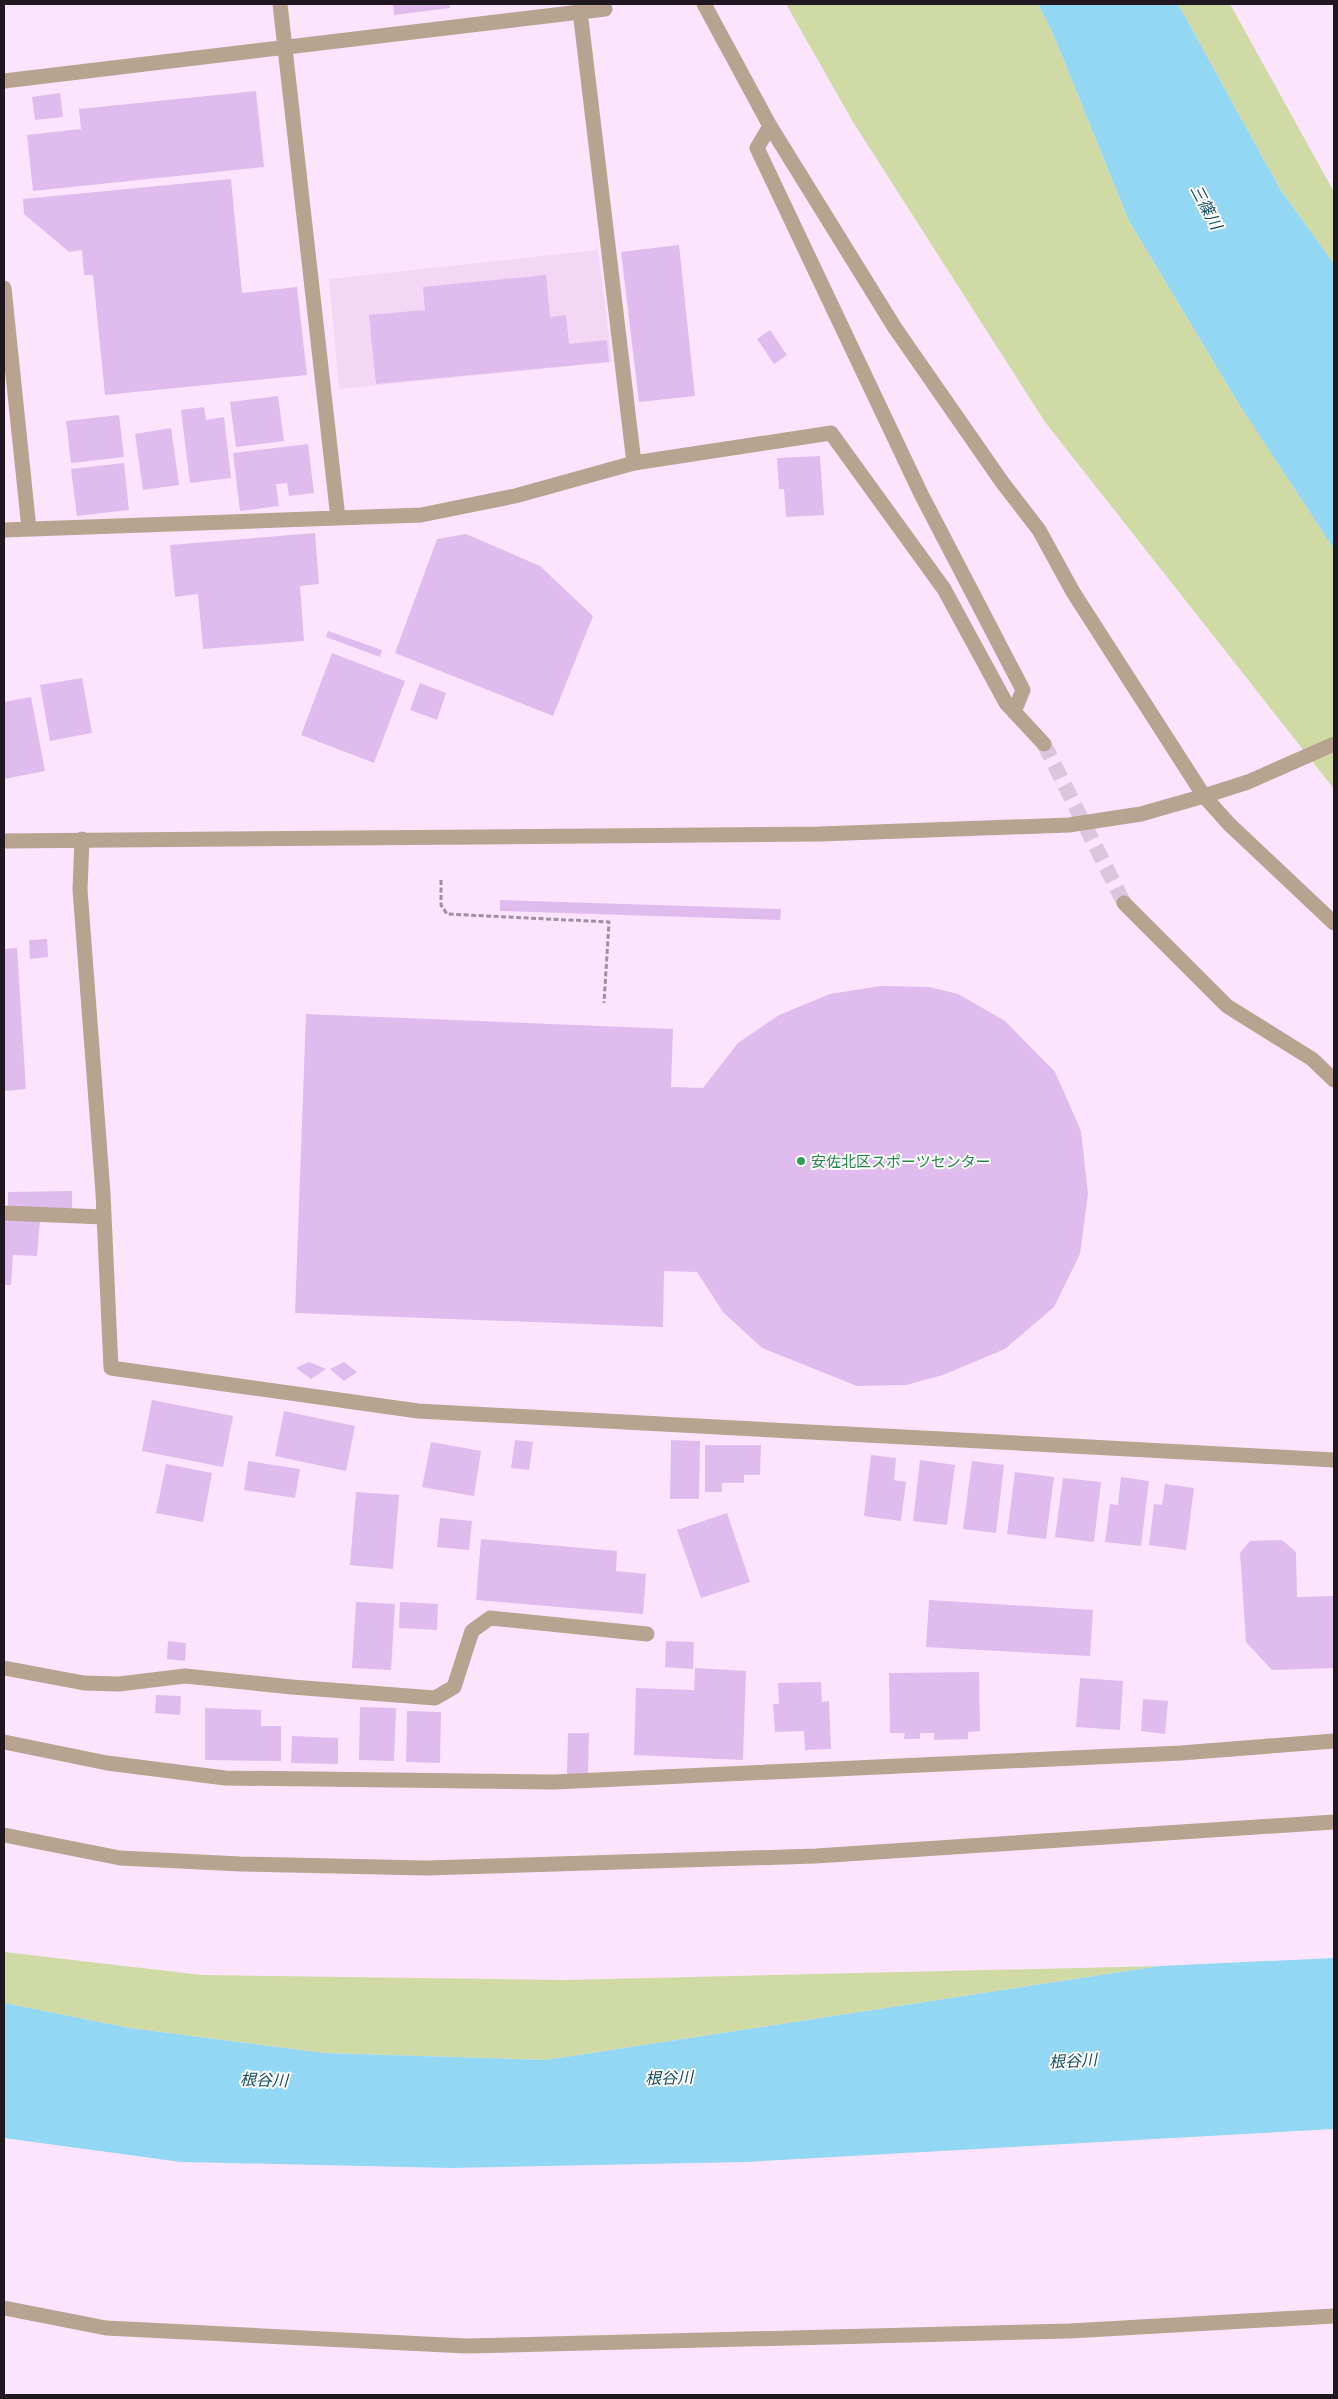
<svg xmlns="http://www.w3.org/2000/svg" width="1338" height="2399" viewBox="0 0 1338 2399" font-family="'Public Sans','Noto Sans JP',sans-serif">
	<rect width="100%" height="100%" fill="#fde4fe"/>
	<path fill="#f4d6f5" d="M598,250L612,362L339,389L329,279Z"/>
	<path fill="#d0daa4" d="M786,4H1038L1054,36L1129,221L1240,406L1334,549V789L1045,422L853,122Z
		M1178,4H1230L1334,192V264L1280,189Z
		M4,1952L202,1975L564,1980L1160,1966L546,2060L324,2053L130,2028L4,2003Z"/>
	<path fill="#92d7f3" d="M1038,4H1178L1280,189L1334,264V549L1240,406L1129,221L1054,36Z
		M1334,1958V2129L746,2162L452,2168L181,2162L4,2138V2003L130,2028L324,2053L546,2060L1160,1966Z"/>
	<path fill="#dfbbee" d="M393,4H449L450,8L394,15Z
		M256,91L264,167L33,191L27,135L81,129L79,109Z
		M60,93L63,117L35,120L32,97Z
		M231,179L242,293L297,287L307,375L105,395L93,275H84L82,250L69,252L24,214L23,199Z
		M679,245L695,396L639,402L621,252Z
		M546,275L550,317L566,315L569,344L607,340L609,362L376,384L369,315L425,310L423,287Z
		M770,330L787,355L774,364L757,339Z
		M278,396L284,441L236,447L230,402Z
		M204,407L206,420L224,417L231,478L190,483L181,410Z
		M119,415L124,457L71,463L66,421Z
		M171,428L179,485L143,490L135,434Z
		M308,444L314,493L289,496L287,483L276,484L279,506L240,511L233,453Z
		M820,456L824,515L786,517L784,489H779L777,458Z
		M124,463L129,510L77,516L71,469Z
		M315,533L319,584L300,586L304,641L203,649L198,594L175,597L170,545Z
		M466,534L540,566L593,616L553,716L395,653L437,539Z
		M328,631L382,650L380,657L326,637Z
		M332,653L405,681L374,763L301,735Z
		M82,678L92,733L50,741L40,685Z
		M420,683L446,693L437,720L410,710Z
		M31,697L45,771L4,779V702Z
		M500,900L781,909L780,920L500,911Z
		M47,939L48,957L30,959L29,940Z
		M17,948L26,1089L4,1091V949Z
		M881,986L929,987L958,994L1005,1021L1055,1072L1081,1131L1088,1194L1080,1254L1054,1307L1005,1349L943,1375L906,1385L857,1386L762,1348L723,1312L697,1272L664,1271L663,1327L295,1313L306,1014L673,1029L671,1087L703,1088L738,1043L779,1015L830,994Z
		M72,1191V1208L8,1209V1192Z
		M4,1218L40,1221L37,1256L13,1255L11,1285H4Z
		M309,1362L326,1369L311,1379L296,1368Z
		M344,1362L357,1372L344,1381L330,1369Z
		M152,1400L233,1416L223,1467L142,1451Z
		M284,1411L355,1426L346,1471L275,1456Z
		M515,1440L533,1442L529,1470L511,1468Z
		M671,1440L700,1441L699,1499H670Z
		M431,1442L481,1451L474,1496L422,1487Z
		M705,1445H761L760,1475H744V1483H722V1492H705Z
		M871,1455L896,1458L894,1480L906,1482L901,1521L864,1516Z
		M920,1460L955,1465L947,1525L913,1521Z
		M248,1461L300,1469L295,1498L244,1490Z
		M972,1461L1004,1465L996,1533L963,1529Z
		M166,1464L212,1473L203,1522L156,1513Z
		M1015,1472L1054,1477L1046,1539L1007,1534Z
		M1121,1477L1149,1481L1141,1546L1105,1542L1110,1504L1118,1505Z
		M1063,1478L1101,1482L1094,1542L1055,1537Z
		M1165,1484L1194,1488L1186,1550L1149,1545L1154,1504L1162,1505Z
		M356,1492L399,1495L393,1569L350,1565Z
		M727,1513L750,1582L701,1598L677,1530Z
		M440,1518L472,1521L469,1550L437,1547Z
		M481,1539L617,1551L616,1571L646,1574L643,1614L476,1600Z
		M1282,1540L1296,1552L1297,1597L1334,1596V1668L1272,1670L1246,1642L1240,1553L1250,1541Z
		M929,1600L1093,1610L1090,1656L926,1647Z
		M356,1602L395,1604L391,1670L352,1668Z
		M400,1602L438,1604L437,1630L399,1628Z
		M168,1641L186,1643L185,1661L167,1659Z
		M666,1641L694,1642L693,1669L665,1667Z
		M695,1668L746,1671L743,1760L634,1755L636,1688L694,1690Z
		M979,1672L980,1731L968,1732V1739L934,1740V1733H920V1739H904L905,1733H890L889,1673Z
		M1080,1678L1123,1681L1120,1730L1076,1727Z
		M821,1682L822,1702L829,1701L831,1749L805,1750L804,1731L775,1732L773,1704H779L778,1683Z
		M156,1695L181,1696L180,1715L155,1713Z
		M1143,1699L1168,1701L1165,1734L1141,1731Z
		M360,1707L396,1708L394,1761L359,1760Z
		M205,1708L261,1710V1726H281V1761L205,1760Z
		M407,1711L441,1712L440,1763L406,1762Z
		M568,1733H589L588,1774H567Z
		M292,1736L338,1738V1764L291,1763Z"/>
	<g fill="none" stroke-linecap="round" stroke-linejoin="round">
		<path stroke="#dcc5dd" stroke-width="15" stroke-dasharray="15 8" stroke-linecap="butt" d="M1044,744L1124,903"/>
		<path stroke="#a08ea1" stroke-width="3" stroke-dasharray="5 2.5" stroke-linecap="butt" d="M441,880V905L447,914L609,922L604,1003"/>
		<path stroke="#b7a390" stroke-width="15" d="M280,4L338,518
			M704,4L770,126L895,328L1002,482L1039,530L1073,592L1204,796L1229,824L1334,923
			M580,11L634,463
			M4,81L605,9
			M770,126L757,148L921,494L1023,690L1014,712
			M4,288L29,529
			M4,530L421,515L515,496L634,463L831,433L944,589L1006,703L1044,744
			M82,839L80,890L103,1193L111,1368L418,1411L1334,1460
			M4,841L820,834L1069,825L1141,814L1204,796L1248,782L1334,744
			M1124,903L1227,1006L1312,1059L1334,1080
			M4,1213L104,1217
			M4,1668L84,1683L119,1684L185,1676L292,1687L435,1698L454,1687L472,1631L490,1618L647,1634
			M4,1742L107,1763L225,1778L554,1782L1181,1753L1334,1741
			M4,1835L120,1858L240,1864L426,1868L816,1856L1334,1822
			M4,2308L106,2328L466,2346L1070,2331L1334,2316"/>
	</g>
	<circle fill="#2e9e5b" stroke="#fff" stroke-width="2" cx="801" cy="1161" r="5"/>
	<g text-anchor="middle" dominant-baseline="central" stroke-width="4" stroke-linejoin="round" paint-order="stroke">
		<g font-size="15" fill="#27864d" stroke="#fff" text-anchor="start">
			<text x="811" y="1161">安佐北区スポーツセンター</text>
		</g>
		<g font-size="16" font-style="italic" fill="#144e60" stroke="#fff">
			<text transform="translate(1206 207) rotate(62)">三篠川</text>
			<text transform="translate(1073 2061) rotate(-3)">根谷川</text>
			<text transform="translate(669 2078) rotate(-2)">根谷川</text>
			<text transform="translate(264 2080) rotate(2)">根谷川</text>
		</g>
	</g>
	<rect width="1338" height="2399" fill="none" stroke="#201720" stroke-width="10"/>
</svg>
